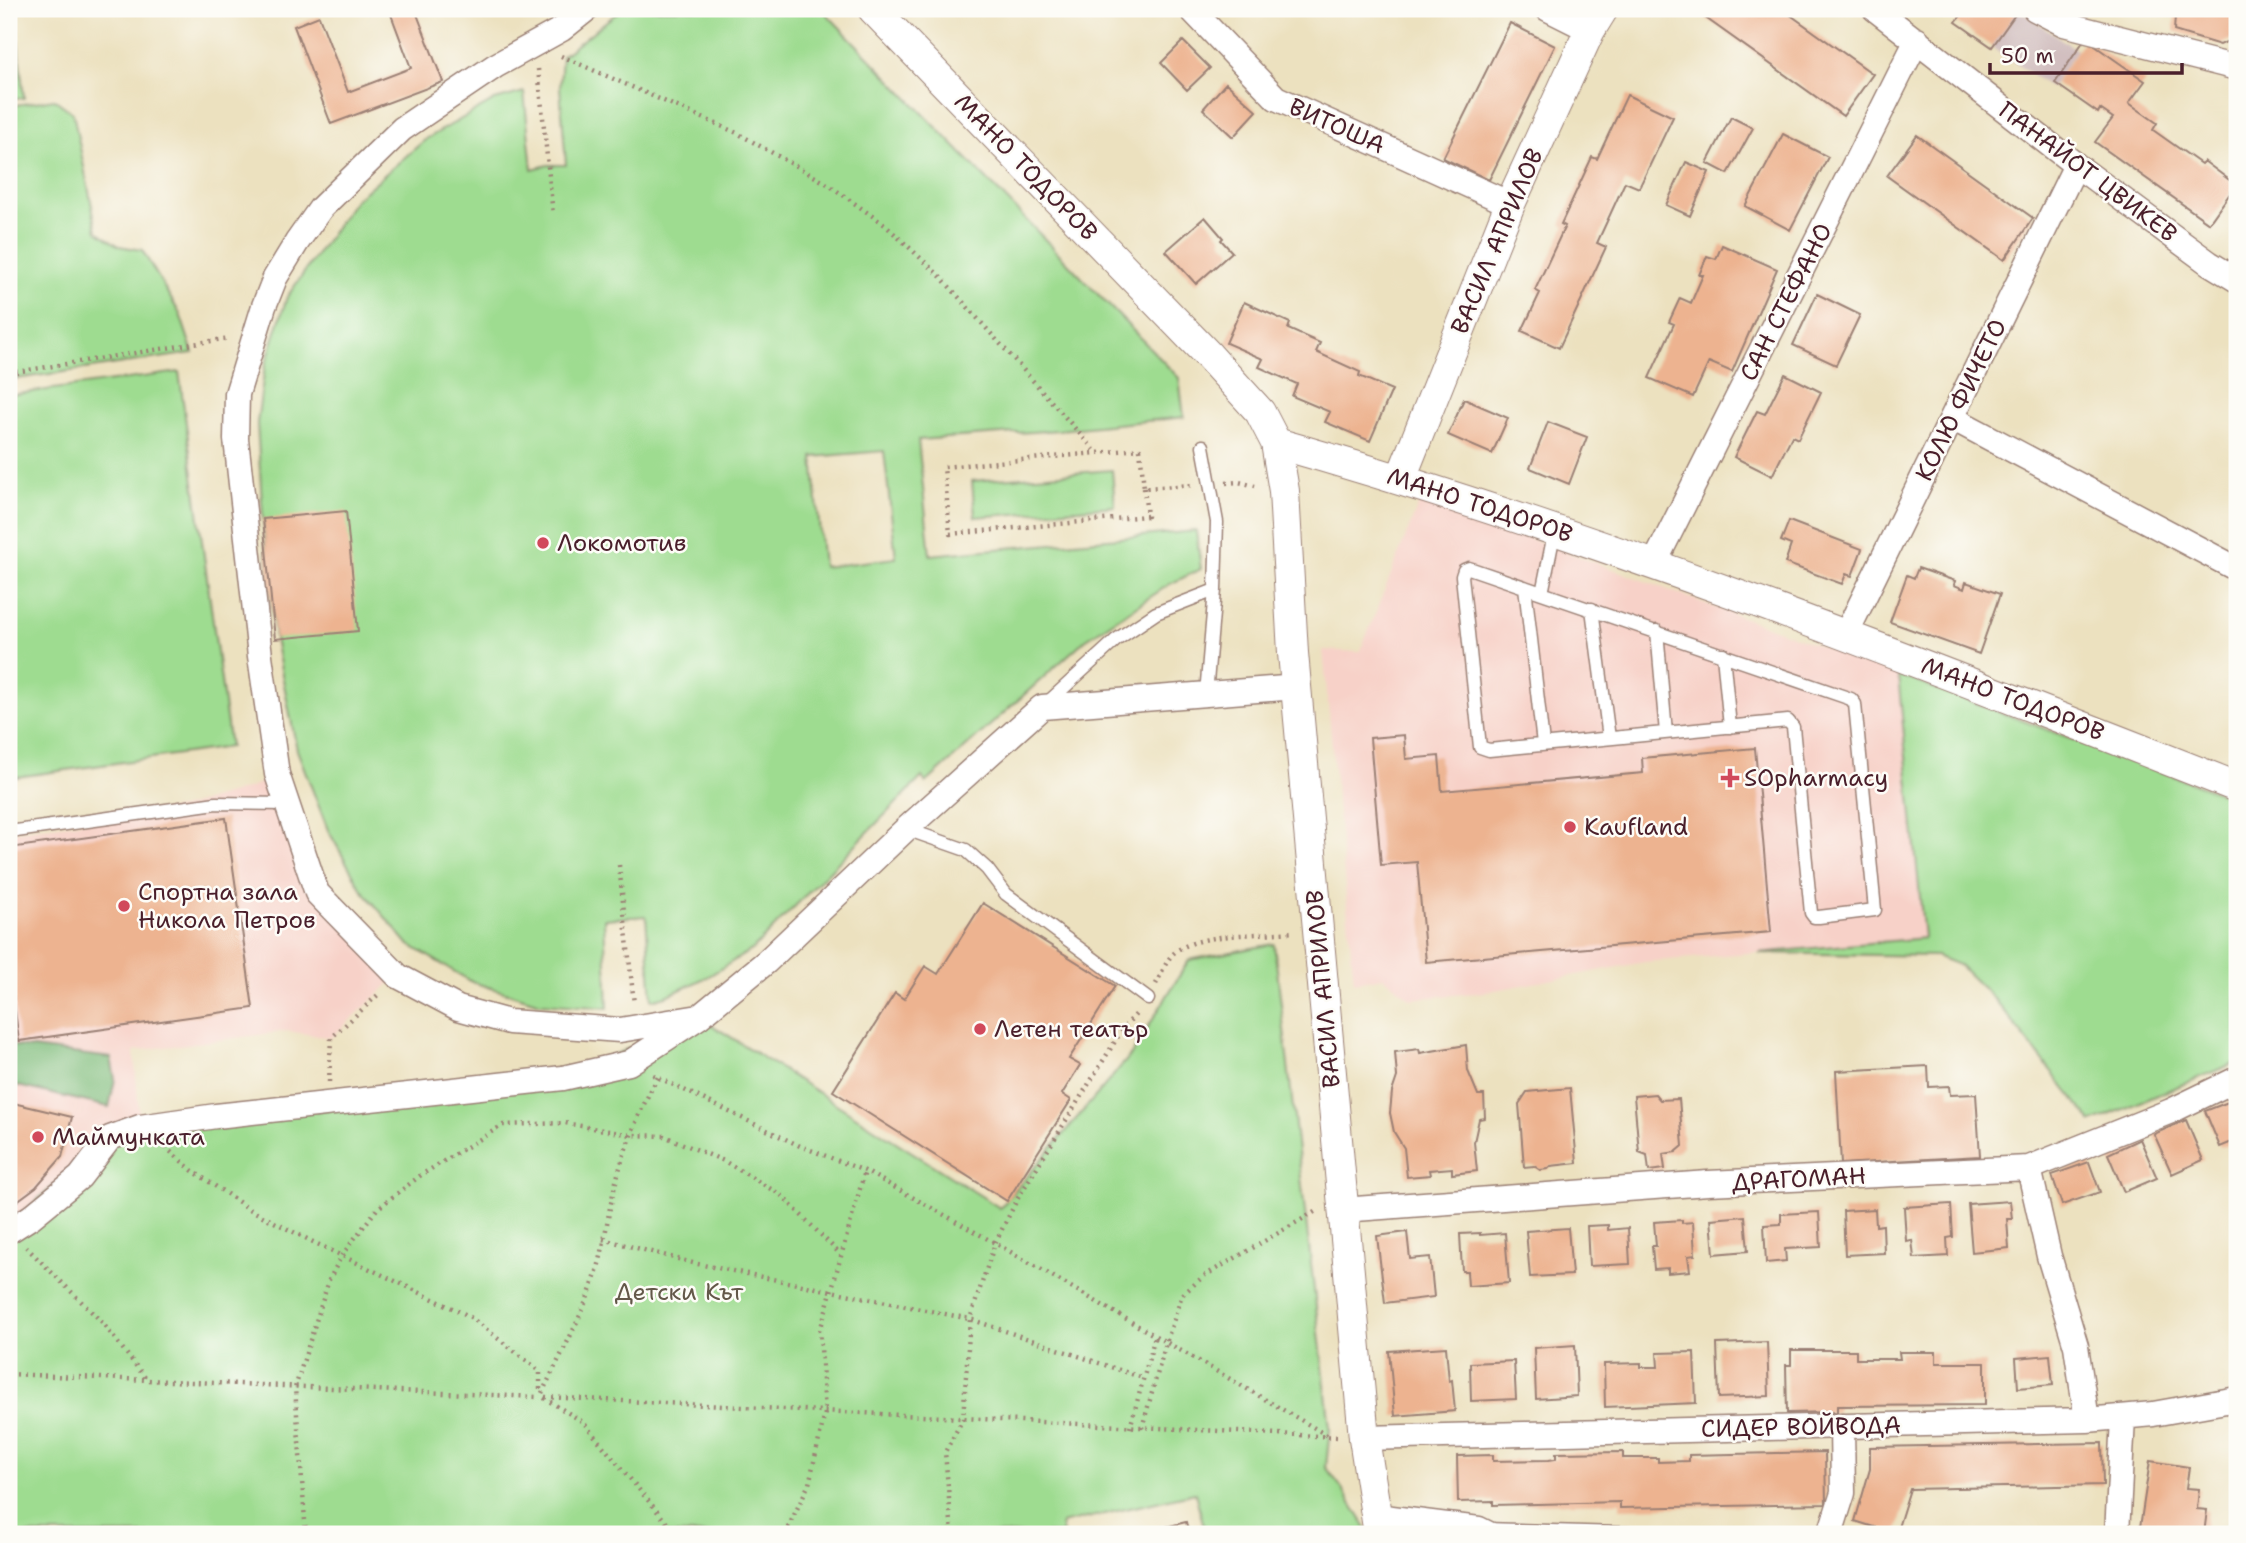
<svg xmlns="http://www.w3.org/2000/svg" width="2246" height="1543" viewBox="0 0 2246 1543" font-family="'Shantell Sans',sans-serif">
	<rect width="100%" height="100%" fill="#fdfcf7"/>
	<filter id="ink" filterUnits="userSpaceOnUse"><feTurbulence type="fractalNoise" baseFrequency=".0143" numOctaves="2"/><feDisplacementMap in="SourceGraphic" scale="14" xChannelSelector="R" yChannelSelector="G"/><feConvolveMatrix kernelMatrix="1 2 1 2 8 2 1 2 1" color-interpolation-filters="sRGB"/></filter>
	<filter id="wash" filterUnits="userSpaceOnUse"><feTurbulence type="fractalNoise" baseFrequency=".00686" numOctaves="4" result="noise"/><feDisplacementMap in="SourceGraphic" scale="28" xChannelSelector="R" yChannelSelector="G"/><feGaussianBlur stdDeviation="1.57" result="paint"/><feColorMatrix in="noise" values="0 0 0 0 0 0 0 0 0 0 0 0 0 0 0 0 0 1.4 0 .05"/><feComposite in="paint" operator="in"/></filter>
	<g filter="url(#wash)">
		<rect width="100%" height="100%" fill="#ece1bf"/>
		<path fill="#f7d1c8" d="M1421,498L1898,675L1924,938L1645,962L1485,992L1411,999L1384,977L1354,982L1323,650L1360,652Z
			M277,774L317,893L398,976L331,1038L288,1031L134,1051L140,1127L9,1231V832L182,808L250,788Z"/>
		<path fill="#d2bfc0" d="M2018,9L2077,50L2051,88L1992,47Z"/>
		<path fill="#9edc90" stroke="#747e5e" stroke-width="2" fill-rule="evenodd" d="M9,9H14L24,98L9,100Z
			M622,9H822L1179,378L1184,417L1059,430L918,440L930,555L1196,531L1201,569L1170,584L1085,640L926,783L922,777L753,949L707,977L669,995L652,1000L646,916L604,919L608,1008L540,1003L472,982L408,944L362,890L328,830L297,750L275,639L263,519L257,423L265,366L287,297L355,200L426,139L495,100L524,92L532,169L548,165H566L560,87L562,56ZM884,451L896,558L823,567L813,457Z
			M54,99L73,113L97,231L119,246L142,250L180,314L193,353L9,380V106Z
			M179,372L230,747L9,778V395Z
			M1112,470L1115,506L975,517L972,481Z
			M1898,675L2237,799V1062L2092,1122L1994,999L1959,965L1936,956L1759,953L1924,938Z
			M1274,944L1330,1428L1326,1467L1341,1487L1370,1534H1206L1195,1493L1061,1524L1063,1534H9V1224L110,1138L563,1078L699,1017L1000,1208L1131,1055L1189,960Z"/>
		<path fill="#7ebc7a" stroke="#646e52" stroke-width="2" d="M9,1045L111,1058L115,1079L109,1107L9,1084Z"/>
		<g id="blocks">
			<path fill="#edb390" d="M389,9H415L443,82L331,124L294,26L319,16L348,92L411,68Z
				M1693,9H1782L1873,74L1843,116Z
				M1966,9H2019L1992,47L1956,22Z
				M2154,9H2237V37L2220,45L2174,31L2175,16Z
				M1510,23L1555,46L1489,180L1443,158Z
				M2085,39L2145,81L2129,103L2157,123L2153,130L2201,164L2204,161L2236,185L2209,223L2095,142L2113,118L2100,109L2098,113L2055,83Z
				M1183,41L1210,68L1187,90L1161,63Z
				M1226,83L1257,111L1233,137L1203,109Z
				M1627,95L1673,117L1639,188L1625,182L1597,243L1606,247L1559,348L1522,331L1540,293L1535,290L1565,226L1561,224L1592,157L1597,159Z
				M1731,117L1753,128L1728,174L1707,163Z
				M1783,134L1828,157L1790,230L1745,206Z
				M1917,135L2033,218L2004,260L1887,176Z
				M1686,162L1709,172L1690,216L1666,205Z
				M1205,217L1223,238L1221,240L1232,252L1196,284L1166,251Z
				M1722,245L1777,269L1732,372L1709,362L1693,397L1649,378L1674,324L1669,322L1680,298L1691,303L1703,275H1699L1707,256L1716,259Z
				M1817,294L1860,315L1836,365L1793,345Z
				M1244,302L1290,323L1288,329L1320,343L1316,352L1360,372L1359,376L1392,390L1370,441L1325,422L1330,412L1292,396L1297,384L1259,367L1263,359L1226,343Z
				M1785,374L1821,392L1798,439L1792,436L1772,476L1734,457L1757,411L1765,414Z
				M1464,399L1508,418L1492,454L1448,435Z
				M1548,422L1587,437L1569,484L1530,468Z
				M346,511L358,631L275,639L263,519Z
				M1789,521L1862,549L1852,576L1846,574L1842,584L1785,563L1791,545L1781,541Z
				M1918,568L1955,581L1954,585L1964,589L1966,582L2000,594L1979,654L1890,622L1907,575L1914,578Z
				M1404,735L1406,759L1439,756L1442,791L1643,773L1642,758L1755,748L1771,932L1426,962L1417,862L1381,865L1370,738Z
				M226,818L253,1008L19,1041L9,964V848Z
				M983,903L1115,986L1069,1059L1080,1065L1062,1094L1071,1100L1007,1201L833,1091L895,993L904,999L925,966L938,974Z
				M1466,1045L1468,1071L1478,1095H1484L1485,1118L1479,1119L1474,1142L1477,1171L1452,1174V1168L1429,1170L1430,1175L1407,1177L1404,1148L1394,1132L1390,1113L1392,1092L1397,1077L1395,1052L1419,1049L1420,1053Z
				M1928,1066L1929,1087L1949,1086L1950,1095L1976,1094L1980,1156L1841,1164L1836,1071Z
				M1570,1088L1577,1163L1551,1166L1548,1169L1540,1170L1534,1166L1524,1167L1519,1104L1527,1092Z
				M1655,1094L1660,1100L1679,1099L1683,1146L1676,1152L1663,1154L1665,1169L1649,1171L1647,1155L1639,1152L1634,1096Z
				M2236,1099L2237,1140L2220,1147L2205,1111Z
				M9,1102L72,1117L62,1157L36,1187L9,1207Z
				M2186,1120L2203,1160L2172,1174L2154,1134Z
				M2140,1139L2157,1178L2124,1192L2108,1154Z
				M2089,1162L2100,1192L2062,1205L2052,1175Z
				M2010,1201L2012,1219H2007L2009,1248L1972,1252L1968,1204Z
				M1951,1204L1953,1237L1947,1238L1948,1256L1914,1258L1912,1240L1906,1241L1904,1207Z
				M1875,1209L1876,1226L1883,1225L1884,1253L1845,1255L1843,1211Z
				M1819,1212L1821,1247L1785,1249L1786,1261L1766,1263L1764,1225L1781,1224V1214Z
				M1745,1216L1748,1251L1714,1254L1711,1219Z
				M1682,1220V1223L1693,1222L1695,1255L1688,1256L1690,1271L1668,1273V1268L1654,1269L1652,1246H1656L1654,1222Z
				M1608,1225V1230L1628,1228L1630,1264L1589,1266L1587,1226Z
				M1568,1228L1572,1275L1530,1277L1526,1231Z
				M1407,1232L1410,1259L1430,1257L1434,1297L1385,1303L1377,1236Z
				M1480,1233V1235L1505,1233L1509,1283L1468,1286L1467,1271H1462L1460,1234Z
				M1767,1342L1769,1396L1719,1398L1717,1344Z
				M1575,1345L1577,1396L1536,1399L1534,1348Z
				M1446,1347L1449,1381L1452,1380L1455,1411L1395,1416L1389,1351Z
				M1791,1350H1856V1359H1900L1899,1352H1936V1363H1985V1405L1837,1406V1412L1787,1413L1786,1365H1791Z
				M1694,1352L1696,1403L1605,1407L1604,1364L1641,1363V1367H1658L1657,1353Z
				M2050,1355L2053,1385L2018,1388L2016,1358Z
				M1514,1361L1516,1399L1471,1401L1470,1363Z
				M2102,1443L2103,1485L1910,1489L1896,1534L1855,1521L1870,1469V1447Z
				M1623,1452V1458H1658V1462L1689,1461V1455L1825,1452L1826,1504L1620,1508V1502L1493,1505V1501L1458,1502L1457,1456L1493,1455V1461L1549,1460L1556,1459V1453Z
				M2150,1461L2189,1467L2186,1488L2199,1489L2197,1509L2207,1510L2204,1534H2139Z
				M1186,1522L1189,1534H1141V1533Z"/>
		</g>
	</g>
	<g filter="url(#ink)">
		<use href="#blocks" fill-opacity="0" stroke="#9b8075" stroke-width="2"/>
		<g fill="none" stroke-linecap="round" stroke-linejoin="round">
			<defs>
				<path id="service" d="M1203,446L1217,522L1215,590L1206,694
					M1469,568L1851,699L1855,704L1875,910L1819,917H1814L1811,913L1793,727L1788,721L1489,750L1480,747L1462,576L1464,570Z
					M1525,587L1543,744
					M1542,593L1555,529
					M1592,609L1609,738
					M1657,631L1666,733
					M1723,654L1730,727
					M1046,704L1116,640L1156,613L1215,590
					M906,829L966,850L987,869L1006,894L1148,999
					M9,832L216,803L286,804
					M1486,1529L1654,1534"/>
				<path id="minor" d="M587,9L562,29L495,66L402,129L321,208L297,242L275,278L264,306L237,394L236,439L247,538L260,656L277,774L317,893L398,976L458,1008L509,1022L620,1030L699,1017
					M1191,9L1276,98L1510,204
					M1548,9L1590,30
					M1875,9L2076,165L2209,263L2237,280
					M2035,9L2064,24L2237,68
					M1952,418L2237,569
					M1654,564L1917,40
					M1846,634L2076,165
					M2029,1168L2049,1256L2076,1346L2087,1420
					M1342,1210L1708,1183L2029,1168L2171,1111L2237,1079
					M9,1231L31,1217L80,1177L110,1138L140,1127L216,1116L563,1078L629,1063L699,1017L766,962L906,829L1042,707L1297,687
					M1364,1438L2087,1420L2153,1414L2237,1399
					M1376,1516L1479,1529L1489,1534
					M1830,1534L1843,1493L1842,1426
					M2117,1534L2123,1418"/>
				<path id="tertiary" d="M873,9L1209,356L1260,412L1276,443L1284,491L1293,653L1364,1438L1379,1534
					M1276,443C1604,536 1920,663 2237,787
					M1401,478L1510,204L1590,30L1603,9"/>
			</defs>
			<use href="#service" stroke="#9b8075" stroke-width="15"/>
			<use href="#minor" stroke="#9b8075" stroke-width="27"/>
			<use href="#tertiary" stroke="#9b8075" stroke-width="32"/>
			<path stroke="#9b8075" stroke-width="4.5" stroke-dasharray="2 5" stroke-linecap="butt" d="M561,56L737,133L826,183L885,225L940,276L1097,453
				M538,69L553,215
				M9,373L230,338
				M1226,483L1239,482L1255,486
				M1144,488L1147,516L950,534L944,467L1140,449L1144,488L1193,485
				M619,865L634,1004
				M1156,984C1161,975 1165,963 1172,955C1193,932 1264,935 1294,932
				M653,1075L800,1146L865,1171L995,1243L1330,1437
				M329,1082L331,1038L380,993
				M165,1147L193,1171L249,1209L311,1241L469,1316L540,1371V1393
				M603,1239L693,1263L970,1319L1143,1378
				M26,1247L101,1321L147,1380
				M9,1374L537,1397
				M542,1393C561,1354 584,1313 597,1271C604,1249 606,1225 611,1203C620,1160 636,1116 658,1077
				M545,1397L1338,1437
				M544,1398L583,1422L676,1534
				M1130,1428L1155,1336
				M1142,1428L1166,1343L1182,1295L1204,1276L1318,1210
				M306,1534L295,1388L329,1280L342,1255L377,1209L421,1175L503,1125L565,1123L631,1135L664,1136L724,1161L781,1195L840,1254
				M785,1534L809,1484L825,1413L820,1331L865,1171
				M952,1534L945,1452L963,1419L970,1319L995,1243L1018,1198L1124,1027L1138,1012"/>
			<use href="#service" stroke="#fff" stroke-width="12"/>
			<use href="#minor" stroke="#fff" stroke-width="24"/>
			<use href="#tertiary" stroke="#fff" stroke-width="30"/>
		</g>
	</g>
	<g fill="#d1495b" stroke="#fdfcf7" stroke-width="2.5">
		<circle cx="543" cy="543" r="7"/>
		<path d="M1726.5 767.5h7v7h7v7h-7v7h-7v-7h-7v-7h7z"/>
		<circle cx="1570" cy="827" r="7"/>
		<circle cx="124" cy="906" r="7"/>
		<circle cx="980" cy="1029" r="7"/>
		<circle cx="38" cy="1137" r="7"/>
	</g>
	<g text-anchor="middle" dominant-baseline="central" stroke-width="5" stroke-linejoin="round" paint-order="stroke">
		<g font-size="24" fill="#4a1f2b" stroke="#fdfcf7">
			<text transform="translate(1337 126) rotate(24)">ВИТОША</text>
			<text transform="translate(1026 167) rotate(46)">МАНО ТОДОРОВ</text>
			<text transform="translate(2088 172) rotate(37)">ПАНАЙОТ ЦВИКЕВ</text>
			<text transform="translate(1497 241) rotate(-67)">ВАСИЛ АПРИЛОВ</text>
			<text transform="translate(1786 302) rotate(-63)">САН СТЕФАНО</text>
			<text transform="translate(1961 400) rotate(-64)">КОЛЮ ФИЧЕТО</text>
			<text transform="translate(1480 505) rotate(18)">МАНО ТОДОРОВ</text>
			<text transform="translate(2013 699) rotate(21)">МАНО ТОДОРОВ</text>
			<text transform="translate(1323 989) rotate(-95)">ВАСИЛ АПРИЛОВ</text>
			<text transform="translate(1799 1179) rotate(-3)">ДРАГОМАН</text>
			<text transform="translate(1801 1427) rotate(-1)">СИДЕР ВОЙВОДА</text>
		</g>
		<g font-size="24" fill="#4a1f2b" stroke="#fdfcf7" text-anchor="start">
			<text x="557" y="543">Локомотив</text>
			<text x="1744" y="778">SOpharmacy</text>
			<text x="1584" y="827">Kaufland</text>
			<text x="138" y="892">Спортна зала<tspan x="138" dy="28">Никола Петров</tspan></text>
			<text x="994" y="1029">Летен театър</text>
			<text x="52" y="1137">Маймунката</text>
		</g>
		<g font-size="24" fill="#635849" stroke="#fdfcf7">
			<text x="679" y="1292">Детски Кът</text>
		</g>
	</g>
	<rect width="2246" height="1543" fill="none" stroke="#fdfcf7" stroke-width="35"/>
	<path d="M1990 63v10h192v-10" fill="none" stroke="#4a1f2b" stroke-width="3.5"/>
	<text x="2001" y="63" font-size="21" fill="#4a1f2b" stroke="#fdfcf7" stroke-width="5" paint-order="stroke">50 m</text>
</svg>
